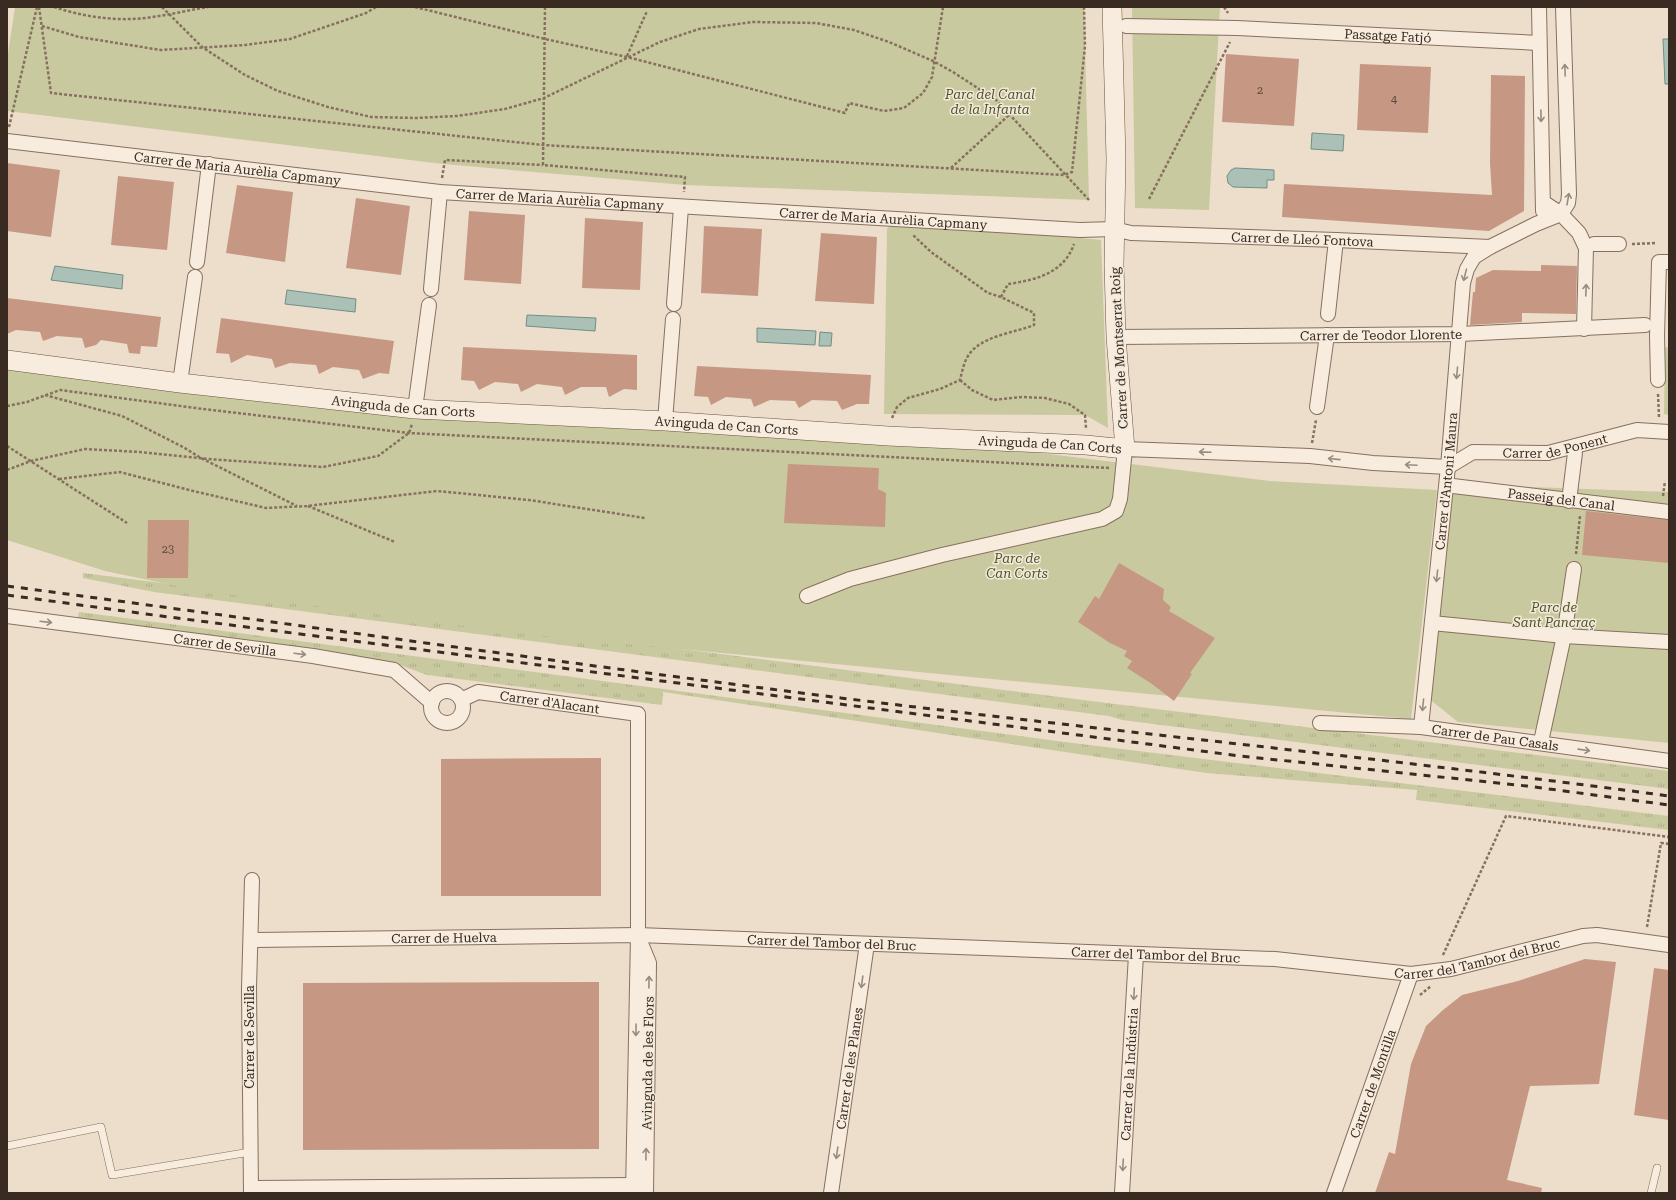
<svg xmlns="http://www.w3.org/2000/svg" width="1676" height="1200" viewBox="0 0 1676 1200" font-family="'Roboto Serif',serif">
	<defs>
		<pattern id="grass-tufts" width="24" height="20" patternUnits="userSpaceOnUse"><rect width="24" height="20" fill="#c9c99f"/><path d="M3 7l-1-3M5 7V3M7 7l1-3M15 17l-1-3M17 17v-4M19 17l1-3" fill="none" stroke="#adad89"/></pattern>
	</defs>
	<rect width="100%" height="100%" fill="#ecdecb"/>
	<path fill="url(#grass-tufts)" d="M83,573L1123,705L1669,771V789L1122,720L1109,716L154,592L83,578Z
		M79,612L1065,742L1669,816V830L1416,800L1417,790L1206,773L663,692L662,705L427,675L395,663L77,620Z"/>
	<path fill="#c9c99f" d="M15,7H1084L1089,200L685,185L443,164L7,111V60Z
		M1132,7H1220L1209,210L1135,208Z
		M896,219L1101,240L1108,428L1085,415L884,414L887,229Z
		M1665,347L1669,348V415L1664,414Z
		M7,365L1024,451L1270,481L1437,490L1411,719L523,634L191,589L105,571L7,540Z
		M1451,484L1669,492V743L1458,722L1428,698Z"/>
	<path fill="#abc1b8" stroke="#718f84" d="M1663,39H1669V84H1665Z
		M1312,133L1344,135L1343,151L1311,149Z
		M1235,168L1274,170V180H1267V188L1233,187L1228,183L1227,176L1231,170Z
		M55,266L123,275L122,289L51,280Z
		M287,290L356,299L355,312L285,304Z
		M527,315L596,318L595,331L526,326Z
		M757,328L816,331L815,345L757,342Z
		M820,332L832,333L831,346H819Z"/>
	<path fill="#c69884" d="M1226,54L1299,59L1294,126L1222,122Z
		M1360,64L1431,67L1428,133L1357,130Z
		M1491,75L1525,76L1524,211L1489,231L1282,217L1284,184L1492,195L1490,163Z
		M7,163L60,170L51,237L7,231Z
		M118,176L174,182L167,250L111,245Z
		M237,185L293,192L285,262L226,253Z
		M356,198L410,206L401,275L346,268Z
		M469,211L525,215L521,284L464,280Z
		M585,218L643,222L640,290L582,288Z
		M704,226L762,229L758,296L701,293Z
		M821,233L877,237L874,304L815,301Z
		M1541,265L1577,266L1576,314L1522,313V322L1470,325L1473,292H1475L1476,278L1493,270L1541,271Z
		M7,298L161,317L157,347L141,346L140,354L129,353L127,344L101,340L96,345L85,348L82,338L57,336L43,341L40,332L16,330L7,334Z
		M221,318L394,341L389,374L379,373L363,379L359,370L333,367L319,374L316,365L290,363L275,368L272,359L247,355L231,363L229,354L216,353Z
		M463,347L637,355V390L624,389L609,397L606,387H581L565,395L562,387L537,384L521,392L518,384L495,382L479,390L474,381L461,380Z
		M697,366L871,375L869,404H857L842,410L837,401L812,400L799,408L795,401L770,400L754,407L751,399L726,397L711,405L708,397L694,396Z
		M788,464L879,468L878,489L886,493L885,527L784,523Z
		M1586,511L1669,520V563L1582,555Z
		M148,520H189L188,578H147Z
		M1119,563L1164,589L1163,600L1171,607L1169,611L1215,638L1190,673L1192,674L1174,701L1152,684L1127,668L1132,661L1124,656L1127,651L1110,643L1078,622L1095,596L1099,599Z
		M601,758V896H441V759Z
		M1585,959L1616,962L1599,1084L1530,1086L1507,1180L1542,1188L1541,1193H1375L1389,1152L1395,1154L1411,1064L1426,1026L1443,1010L1462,995L1518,981Z
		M1654,968L1669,970V1120L1634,1115Z
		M599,982V1149L303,1150V983Z"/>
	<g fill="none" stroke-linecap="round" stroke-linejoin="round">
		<defs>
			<path id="lane" d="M7,1146L101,1127L112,1175L250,1152
				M1651,1193L1657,1168"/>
			<g id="street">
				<path d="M1539,7L1543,211"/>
				<path id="s1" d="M1126,26L1237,28L1539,43"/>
				<path id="s2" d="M7,141L440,192L1080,230L1114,229L1131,233L1336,240L1490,247"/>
				<path d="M1543,202L1561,214L1568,203L1569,194L1563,7"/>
				<path d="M1594,244H1619"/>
				<path d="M197,262L209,164"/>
				<path d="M431,289L440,192"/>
				<path d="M674,304L681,207"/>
				<path d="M1328,314L1336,240"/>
				<path id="s3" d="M1116,337L1460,334L1645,325"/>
				<path d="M1658,380L1657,336L1659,262H1669"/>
				<path d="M180,383L195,277"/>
				<path d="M1317,407L1327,335"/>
				<path d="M415,409L429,305"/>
				<path d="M665,421L673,319"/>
				<path id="s4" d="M1448,467L1473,452L1548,453L1637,430L1669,432"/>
				<path id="s5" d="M1453,486L1669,512"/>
				<path d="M1569,501L1575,453"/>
				<path d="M807,596L850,579L942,555L1102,519L1116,511L1120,499L1125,449L1310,456L1373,463L1448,467"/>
				<path id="s6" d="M7,616L313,656L394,670L432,703"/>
				<path d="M1432,623L1564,636L1669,642"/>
				<circle cx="447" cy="707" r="16"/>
				<path id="s7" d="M463,699L478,692L638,714V935L633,1193"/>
				<path id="s8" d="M1320,723L1421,727L1669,761"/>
				<path id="s9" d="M1421,727L1448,467L1463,283L1467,269L1474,257L1490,247L1536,224L1561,214L1579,233L1586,248L1584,329"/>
				<path d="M1542,737L1564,636L1574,569"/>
				<path id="s10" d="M251,940L638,935L1275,959L1411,974L1451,969L1583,936L1597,935L1669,945"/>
				<path d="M640,941L649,963L646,1193"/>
				<path d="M251,1188L632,1185"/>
				<path d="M251,1193L249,988L252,880"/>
				<path id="s11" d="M831,1193L867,944"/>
				<path id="s12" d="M1122,1193L1136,955"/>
				<path id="s13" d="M1334,1193L1411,974"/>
			</g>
			<g id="secondary">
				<path id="s14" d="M7,360L180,383L415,409L665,421L888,436L1086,445L1125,449L1116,337L1114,265L1116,159L1112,7"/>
			</g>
		</defs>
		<use href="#lane" stroke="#877060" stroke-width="8"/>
		<use href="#street" stroke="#877060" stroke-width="16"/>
		<use href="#secondary" stroke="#695243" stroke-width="20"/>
		<path stroke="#877060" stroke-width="2.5" stroke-dasharray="3 2" stroke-linecap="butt" d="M39,7L51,93L543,145L1064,175L1072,172L1085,46L1084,7
			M54,7C78,15 106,20 132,19C157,18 183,11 208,7
			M162,7L202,47L245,75L278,91L328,107L371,117L417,118L457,116L505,109L544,98L660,42L699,29L753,22L816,23L854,30L889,42L933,61L953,72L996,100L1089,200
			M415,7L545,39L627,57L845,113L849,103L884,111L904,108L923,93L932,77L943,7
			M545,7L543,165L685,177L684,192
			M1224,7L1228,13
			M42,26L79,37L161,50L245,45L290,39L366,13L376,7
			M627,56L647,11
			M9,127L37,7
			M951,168L1009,115
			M442,178L445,160L543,165
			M1149,199L1230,42
			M1632,244L1657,243
			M1001,297L1008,284C1036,280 1064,273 1074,244
			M960,380L972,390L993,400L1022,397L1045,398L1069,404L1085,415L1086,428
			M1658,394L1659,417
			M45,395L122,416L183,447L201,458L297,506
			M7,406L27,402L60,390L203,409L409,433L1109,468
			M892,418L897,407L908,398L940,389L960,380C962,372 964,362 968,356C980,336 1014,333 1034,325V313L1001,297L988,293L931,252L913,235
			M1312,443L1316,420
			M7,446L127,523
			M7,470L31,461L85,449L140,452L208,459L323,467L378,456L409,433L412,424
			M59,479L120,472L189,490L266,508L307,506L437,491L529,500L645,518
			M1663,496L1665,481
			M308,506L395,542
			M1576,554L1580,516
			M1647,927L1661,843L1669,844
			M1443,955L1506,816L1669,837
			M1420,995L1431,986"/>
		<use href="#lane" stroke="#f7ecdd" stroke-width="7"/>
		<use href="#street" stroke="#f7ecdd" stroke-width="14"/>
		<use href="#secondary" stroke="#f7ecdd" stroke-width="19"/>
		<path stroke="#392b22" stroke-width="3" stroke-dasharray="7 7" stroke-linecap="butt" d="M7,586C285,623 563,663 841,698C1117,732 1394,759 1669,796
			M7,595L146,614L1240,756L1527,786L1669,805"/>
	</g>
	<defs><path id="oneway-shaft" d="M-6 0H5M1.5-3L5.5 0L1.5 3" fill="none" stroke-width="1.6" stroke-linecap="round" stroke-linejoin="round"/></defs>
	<g stroke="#988c80">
		<use href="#oneway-shaft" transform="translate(1565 70) rotate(-92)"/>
		<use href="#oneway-shaft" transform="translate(1541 116) rotate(89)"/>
		<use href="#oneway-shaft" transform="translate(1568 199) rotate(-80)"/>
		<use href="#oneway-shaft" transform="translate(1465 275) rotate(104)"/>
		<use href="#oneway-shaft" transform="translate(1586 290) rotate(-88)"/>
		<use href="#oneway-shaft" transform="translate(1457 373) rotate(95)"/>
		<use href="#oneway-shaft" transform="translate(1205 452) rotate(-178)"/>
		<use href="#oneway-shaft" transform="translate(1334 459) rotate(-174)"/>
		<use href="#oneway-shaft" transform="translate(1411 465) rotate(-177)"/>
		<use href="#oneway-shaft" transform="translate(1437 576) rotate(96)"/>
		<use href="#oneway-shaft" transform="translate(46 622) rotate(7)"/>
		<use href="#oneway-shaft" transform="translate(300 654) rotate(7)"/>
		<use href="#oneway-shaft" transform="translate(1423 705) rotate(96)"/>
		<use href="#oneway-shaft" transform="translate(1584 750) rotate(8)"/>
		<use href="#oneway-shaft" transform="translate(649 982) rotate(-89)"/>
		<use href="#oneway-shaft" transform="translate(862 982) rotate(98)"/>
		<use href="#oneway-shaft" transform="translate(1134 994) rotate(93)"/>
		<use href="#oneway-shaft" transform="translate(636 1030) rotate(91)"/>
		<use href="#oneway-shaft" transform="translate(837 1153) rotate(98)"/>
		<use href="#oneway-shaft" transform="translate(646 1154) rotate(-89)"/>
		<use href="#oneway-shaft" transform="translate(1123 1165) rotate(93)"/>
	</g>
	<g text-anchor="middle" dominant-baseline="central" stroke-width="3" stroke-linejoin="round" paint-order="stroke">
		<g font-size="11" fill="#5c463a">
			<text x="1260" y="90">2</text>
			<text x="1394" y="99">4</text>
			<text x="168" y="549">23</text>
		</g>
		<g font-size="13" fill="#392b22" stroke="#f3e9da">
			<text stroke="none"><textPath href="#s1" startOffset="262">Passatge Fatjó</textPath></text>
			<text stroke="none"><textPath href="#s2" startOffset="232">Carrer de Maria Aurèlia Capmany</textPath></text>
			<text stroke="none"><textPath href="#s2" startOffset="556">Carrer de Maria Aurèlia Capmany</textPath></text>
			<text stroke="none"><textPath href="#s2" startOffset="880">Carrer de Maria Aurèlia Capmany</textPath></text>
			<text stroke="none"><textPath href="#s2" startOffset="1300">Carrer de Lleó Fontova</textPath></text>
			<text stroke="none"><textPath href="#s3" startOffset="265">Carrer de Teodor Llorente</textPath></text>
			<text transform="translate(1119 348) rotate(-93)">Carrer de Montserrat Roig</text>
			<text stroke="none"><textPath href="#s14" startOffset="399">Avinguda de Can Corts</textPath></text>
			<text stroke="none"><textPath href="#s14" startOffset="723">Avinguda de Can Corts</textPath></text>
			<text stroke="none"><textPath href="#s14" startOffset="1047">Avinguda de Can Corts</textPath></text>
			<text stroke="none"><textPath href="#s4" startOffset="112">Carrer de Ponent</textPath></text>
			<text stroke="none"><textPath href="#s9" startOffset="247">Carrer d'Antoni Maura</textPath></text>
			<text stroke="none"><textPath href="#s5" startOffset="109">Passeig del Canal</textPath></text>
			<text stroke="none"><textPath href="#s6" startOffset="220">Carrer de Sevilla</textPath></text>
			<text stroke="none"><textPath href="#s7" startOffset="89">Carrer d'Alacant</textPath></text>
			<text stroke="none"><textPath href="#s8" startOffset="176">Carrer de Pau Casals</textPath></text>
			<text stroke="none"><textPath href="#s10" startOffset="193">Carrer de Huelva</textPath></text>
			<text stroke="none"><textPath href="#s10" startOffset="581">Carrer del Tambor del Bruc</textPath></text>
			<text stroke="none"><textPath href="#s10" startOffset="905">Carrer del Tambor del Bruc</textPath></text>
			<text stroke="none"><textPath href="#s10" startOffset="1229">Carrer del Tambor del Bruc</textPath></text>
			<text transform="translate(249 1037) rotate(-90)">Carrer de Sevilla</text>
			<text transform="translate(648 1063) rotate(-89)">Avinguda de les Flors</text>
			<text stroke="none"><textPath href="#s11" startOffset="126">Carrer de les Planes</textPath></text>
			<text stroke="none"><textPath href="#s12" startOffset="119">Carrer de la Indústria</textPath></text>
			<text stroke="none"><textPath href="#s13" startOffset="116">Carrer de Montilla</textPath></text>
		</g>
		<g font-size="13" font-style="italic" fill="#4e542a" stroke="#f3e9da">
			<text x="990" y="94">Parc del Canal<tspan x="990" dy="15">de la Infanta</tspan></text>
			<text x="1017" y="558">Parc de<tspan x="1017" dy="15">Can Corts</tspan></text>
			<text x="1554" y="607">Parc de<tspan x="1554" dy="15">Sant Pancraç</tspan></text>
		</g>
	</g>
	<rect width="1676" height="1200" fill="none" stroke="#392b22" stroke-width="16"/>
</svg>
